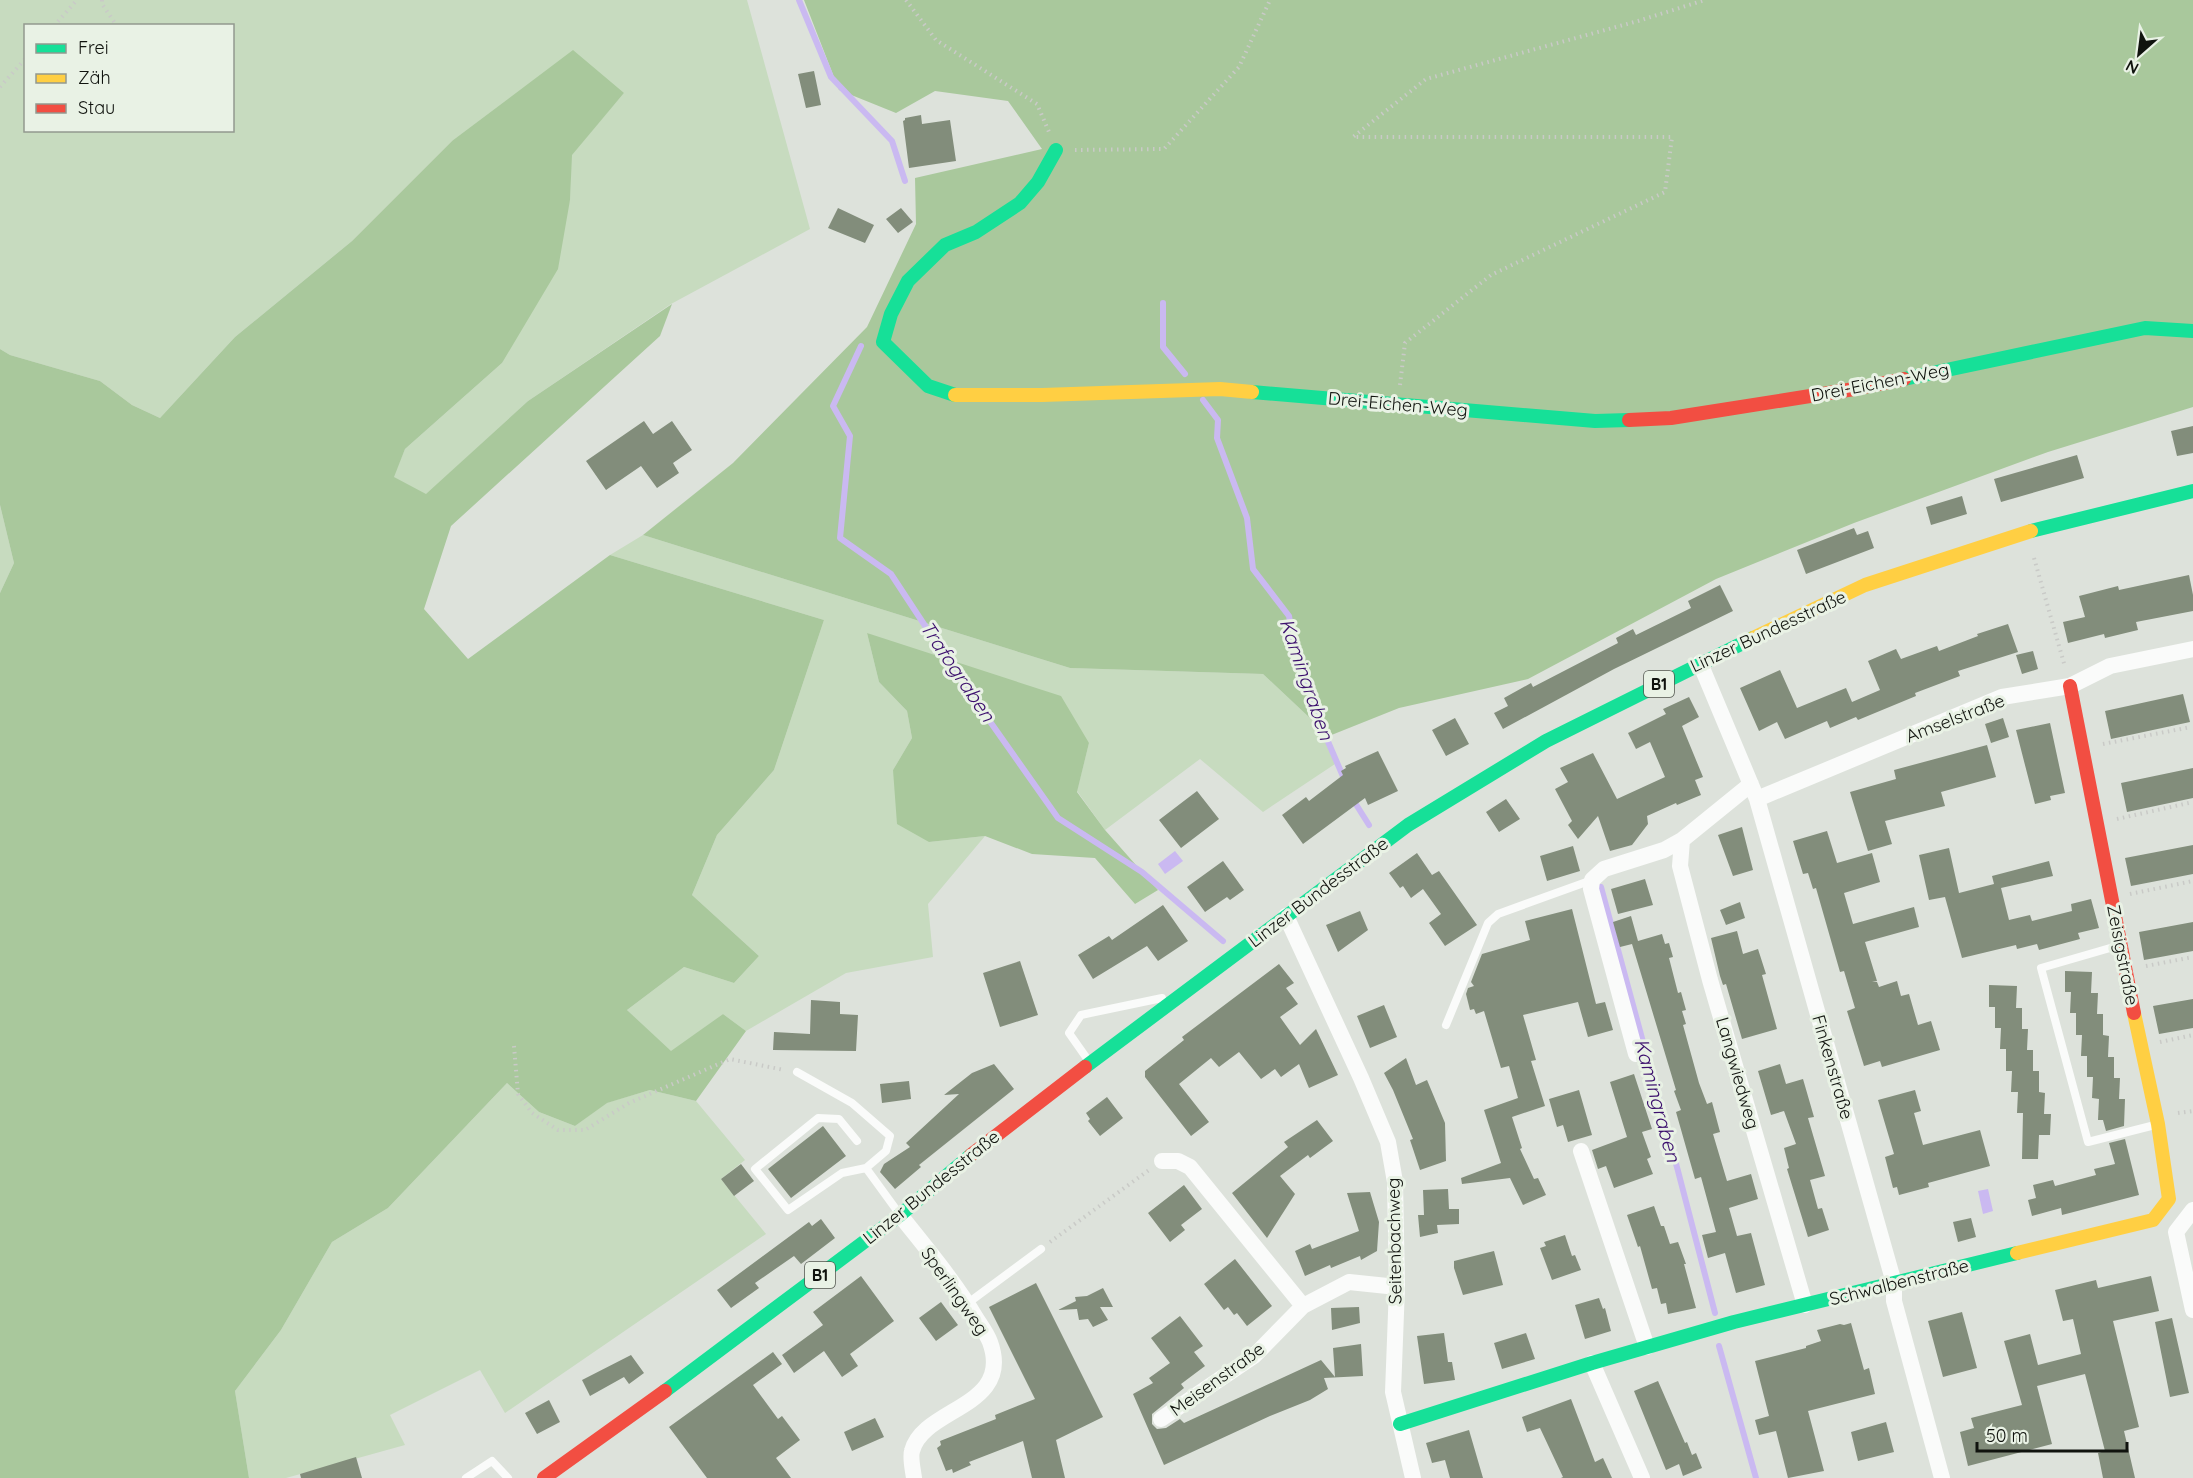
<svg xmlns="http://www.w3.org/2000/svg" width="2193" height="1478" viewBox="0 0 2193 1478" font-family="Quicksand,sans-serif">
	<rect width="100%" height="100%" fill="#dde2db"/>
	<path fill="#c7dbbf" fill-rule="evenodd" d="M0,0H747L810,229L671,304L528,401L426,495L393,477L405,449L502,363L570,200L571,155L624,93L452,141L352,241L235,337L160,418L132,405L100,381L10,355L0,349ZM26,26H232V130H26Z
		M0,505L14,563L0,593Z
		M643,535L1070,668L1263,674L1329,736L1338,762L1263,812L1200,759L1105,830L1077,791L1089,743L867,633L879,682L907,711L912,738L893,770L929,842L985,836L928,904L933,957L846,973L746,1031L723,1014L671,1052L627,1010L684,967L734,983L759,956L692,895L717,835L774,770L824,620L610,555Z
		M507,1083L539,1112L575,1126L606,1103L650,1090L696,1101L745,1160L721,1179L766,1234L505,1413L480,1370L390,1415L405,1445L286,1478H249L235,1391L281,1330L332,1242L388,1208Z"/>
	<path fill="#a9c89c" d="M804,0H2193V407L2048,452L1854,523L1716,579L1528,679L1399,708L1329,736L1263,674L1070,668L643,535L733,463L867,327L916,224L915,178L1042,149L1008,101L935,91L896,113L839,90Z
		M573,50L624,93L572,155L570,200L558,269L502,363L405,449L394,477L426,494L528,401L672,304L660,336L451,526L424,609L468,659L610,555L824,620L774,770L717,835L692,895L759,956L734,983L684,967L627,1010L671,1051L723,1014L746,1031L696,1101L650,1090L607,1103L575,1126L539,1112L507,1083L388,1208L332,1242L281,1330L235,1391L249,1478H0V593L14,563L0,505V349L10,355L100,381L132,405L160,418L235,337L352,241L452,141Z
		M867,633L1061,696L1089,743L1077,792L1105,830L1158,890L1135,904L1095,858L1032,854L985,836L929,842L897,824L893,770L912,738L907,711L879,682Z"/>
	<path fill="#cab9f1" d="M1175,851L1183,861L1165,874L1158,864Z
		M1988,1189L1993,1211L1983,1214L1978,1191Z"/>
	<g fill="none" stroke-linecap="round" stroke-linejoin="round">
		<path stroke="#cab9f1" stroke-width="6" d="M799,0L831,77L892,141L905,181
			M1163,303V347L1185,374
			M861,346L833,406L850,436L840,538L891,574L960,679L1058,818L1142,872L1223,941
			M1203,400L1218,420L1217,438L1247,518L1253,569L1289,616L1296,654L1326,737L1345,781
			M1352,798L1369,825
			M1601,887L1678,1171L1715,1313
			M1719,1346L1756,1478"/>
	</g>
	<path fill="#828d7b" d="M814,71L821,105L806,108L798,74Z
		M921,115L922,124L950,120L956,161L909,168L903,121L905,120V118Z
		M838,208L874,225L865,243L828,228Z
		M901,208L913,222L898,233L886,219Z
		M644,421L653,434L672,421L692,450L673,463L679,473L657,488L641,466L606,490L586,461Z
		M2193,426V453L2177,456L2171,431Z
		M2077,455L2084,478L2001,502L1994,479Z
		M1962,496L1967,514L1931,525L1926,507Z
		M1854,528L1857,535L1868,531L1874,548L1806,574L1797,550Z
		M2189,575L2193,595V611L2136,622L2138,630L2105,638L2104,634L2068,643L2063,622L2085,617L2079,596L2118,586L2119,590Z
		M1720,585L1733,611L1614,669L1503,729L1494,713L1508,706L1504,698L1531,683L1533,687L1618,643L1616,638L1633,629L1636,635L1691,608L1688,601Z
		M2008,624L2018,652L1958,671L1960,676L1915,693L1916,696L1858,720L1856,717L1830,728L1827,721L1785,739L1777,722L1759,731L1740,688L1780,670L1797,708L1846,688L1852,702L1880,690L1868,661L1896,649L1901,659L1937,646L1939,651L1978,636L1977,634Z
		M2033,651L2038,669L2022,674L2016,655Z
		M2183,694L2190,722L2111,739L2105,711Z
		M1689,697L1699,717L1682,726L1703,777L1695,780L1701,795L1677,805L1676,803L1647,816L1648,824L1632,845L1610,851L1598,816L1578,839L1568,825L1572,821L1555,789L1568,782L1560,768L1593,753L1617,799L1665,777L1650,742L1636,749L1628,733L1666,714L1663,709Z
		M1455,718L1469,744L1446,756L1432,730Z
		M2003,718L2009,737L1991,743L1985,724Z
		M2050,723L2065,793L2050,796L2051,800L2035,804L2016,730Z
		M1987,745L1996,777L1941,792L1945,806L1885,821L1892,844L1868,851L1850,792L1896,779L1894,770Z
		M1378,751L1398,791L1368,805L1365,798L1303,844L1282,815L1306,797L1309,801L1343,775L1341,771L1346,768L1345,766Z
		M2193,768V798L2127,812L2121,783Z
		M1197,791L1219,819L1181,848L1159,820Z
		M1506,799L1520,819L1499,832L1486,812Z
		M1742,827L1753,870L1733,876L1718,835Z
		M1827,831L1837,863L1872,853L1880,882L1844,893L1853,924L1914,907L1919,927L1865,942L1877,981L1872,982H1877L1879,987L1897,981L1901,996L1909,994L1918,1025L1931,1021L1940,1050L1882,1067L1880,1061L1864,1066L1847,1011L1855,1008L1844,971L1840,972L1816,888L1813,889L1808,873L1803,874L1793,841Z
		M2193,845V874L2131,886L2125,858Z
		M1573,846L1580,871L1547,881L1540,856Z
		M1949,848L1959,893L1994,884L1992,876L2049,861L2053,876L2001,888L2009,920L2030,915L2032,921L2072,911L2071,904L2091,899L2099,928L2078,933L2080,939L2039,950L2037,944L2017,949L2016,945L1962,958L1945,897L1929,900L1919,855Z
		M1417,853L1432,875L1439,871L1477,925L1445,946L1429,923L1441,914L1423,889L1411,898L1403,886L1400,888L1389,873Z
		M1223,861L1244,890L1230,900L1227,897L1205,912L1187,887Z
		M1645,879L1653,905L1618,914L1611,889Z
		M1740,902L1745,918L1726,925L1720,910Z
		M1163,905L1188,941L1158,961L1147,946L1093,979L1078,955L1109,936L1112,940Z
		M1572,909L1596,1004L1605,1002L1613,1030L1588,1037L1578,1002L1523,1015L1536,1060L1531,1061L1545,1106L1512,1117L1522,1148L1520,1149L1534,1179L1538,1178L1546,1195L1523,1205L1510,1178L1462,1184L1461,1178L1501,1163L1484,1110L1518,1098L1509,1066L1501,1068L1484,1011L1476,1014L1474,1009L1470,1010L1466,994L1468,988L1474,986L1471,982L1482,954L1530,940L1525,921Z
		M1360,911L1368,930L1338,952L1326,925Z
		M1631,916L1638,941L1662,934L1665,944L1669,943L1673,957L1669,958L1678,993L1681,992L1686,1010L1682,1011L1686,1024L1683,1025L1699,1083L1707,1104L1712,1102L1720,1132L1713,1134L1727,1181L1751,1174L1758,1199L1729,1208L1737,1236L1751,1233L1765,1285L1736,1293L1725,1253L1708,1258L1702,1235L1716,1232L1701,1177L1695,1179L1676,1112L1681,1110L1674,1091L1676,1090L1632,944L1620,947L1613,922Z
		M2193,922V951L2144,960L2139,932Z
		M1737,931L1743,954L1758,949L1766,974L1762,975L1777,1029L1742,1039L1726,984L1723,985L1720,976L1711,938Z
		M1020,961L1038,1015L1000,1027L983,973Z
		M1279,964L1294,983L1286,988L1298,1004L1280,1017L1300,1045L1316,1029L1338,1075L1309,1088L1299,1064L1281,1077L1275,1069L1261,1079L1239,1052L1219,1067L1211,1058L1179,1084L1209,1122L1191,1136L1145,1077V1071L1184,1040L1182,1037Z
		M2065,971L2092,972L2091,993H2098L2097,1014H2103V1035L2109,1036L2108,1057H2114V1078H2120L2119,1099H2125L2124,1126L2106,1131L2103,1120H2098L2099,1099L2092,1098L2093,1077H2087V1056H2081L2082,1035H2076V1013H2070L2071,992H2065Z
		M1989,985L2017,986L2016,1008H2022V1029H2028L2027,1050H2033V1071H2039V1092L2045,1093L2044,1114H2051L2050,1135H2039L2038,1159H2022L2023,1113H2017L2018,1092H2011L2012,1071H2006V1049H2000L2001,1028H1995V1007H1989Z
		M2193,999V1028L2159,1034L2153,1006Z
		M811,1000L840,1002V1014L858,1015L856,1051L773,1050L774,1032L810,1034Z
		M1384,1005L1397,1037L1370,1048L1357,1016Z
		M1406,1058L1416,1085L1427,1080L1445,1123L1446,1161L1420,1170L1410,1140L1413,1139L1393,1090L1384,1073Z
		M994,1064L1014,1089L919,1165L921,1167L895,1189L880,1172L884,1164L910,1147L906,1143L959,1094L944,1095L972,1073Z
		M1780,1064L1786,1084L1803,1079L1814,1117L1808,1118L1825,1176L1810,1180L1818,1209L1822,1208L1829,1230L1808,1237L1787,1169L1789,1168L1784,1148L1796,1144L1784,1111L1771,1115L1758,1071Z
		M1634,1074L1652,1129L1642,1132L1651,1157L1647,1159L1653,1174L1614,1188L1606,1166L1598,1169L1592,1150L1627,1137L1610,1082Z
		M909,1081L911,1099L882,1103L880,1084Z
		M1579,1090L1592,1135L1568,1142L1563,1125L1557,1127L1549,1099Z
		M1915,1090L1921,1111L1914,1113L1923,1145L1980,1130L1990,1166L1928,1183L1929,1187L1899,1195L1897,1187L1893,1188L1885,1157L1894,1154L1878,1100Z
		M1107,1097L1123,1118L1100,1136L1088,1121L1090,1119L1086,1113Z
		M1317,1120L1333,1141L1310,1158L1308,1155L1280,1176L1295,1194L1267,1238L1232,1193L1288,1147L1284,1142Z
		M823,1126L846,1156L791,1198L768,1169Z
		M2125,1139L2139,1195L2062,1215L2061,1208L2032,1216L2028,1200L2036,1198L2033,1185L2053,1180L2055,1186L2096,1175L2094,1169L2115,1164L2109,1143Z
		M741,1164L754,1181L734,1196L721,1179Z
		M1184,1185L1202,1209L1181,1225L1185,1230L1170,1242L1148,1213Z
		M1448,1189L1449,1209H1459V1224L1437,1225L1438,1233L1420,1237L1418,1215H1424L1423,1190Z
		M1370,1192L1379,1222L1377,1251L1361,1260L1360,1256L1331,1268L1330,1265L1305,1276L1295,1251L1310,1244L1312,1249L1359,1231L1347,1193Z
		M1654,1206L1661,1226H1664L1670,1244L1678,1242L1686,1264H1684L1696,1308L1668,1314L1666,1303L1661,1304L1657,1288L1652,1289L1640,1246L1638,1247L1627,1215Z
		M1971,1218L1976,1237L1958,1242L1953,1222Z
		M821,1219L835,1238L801,1264L794,1256L755,1283L759,1288L731,1308L717,1290L809,1222L812,1226Z
		M1565,1235L1572,1256L1575,1255L1581,1270L1552,1280L1540,1248L1546,1246L1544,1242Z
		M1494,1251L1503,1285L1463,1295L1454,1268V1261Z
		M1235,1259L1272,1306L1247,1326L1237,1313L1234,1315L1228,1307L1224,1310L1204,1284Z
		M861,1276L894,1321L850,1354L858,1366L842,1377L824,1351L794,1373L782,1355L823,1325L813,1312Z
		M2151,1276L2159,1311L2113,1321L2139,1427L2124,1431L2135,1478H2103L2098,1453L2105,1451L2085,1374L2037,1386L2052,1444L1968,1466L1960,1432L1974,1428L1971,1418L2022,1405L2004,1341L2030,1334L2038,1365L2081,1354L2073,1319L2063,1321L2055,1290L2096,1280L2098,1288Z
		M1036,1283L1103,1417L1056,1440L1065,1478H1032L1023,1441L969,1462L971,1465L953,1473L952,1469L946,1471L937,1448L941,1445L940,1441L996,1419L995,1415L1035,1399L989,1307Z
		M1103,1288L1113,1307H1100L1108,1320L1093,1327L1088,1319L1079,1320L1077,1309L1058,1310L1076,1301L1075,1297L1087,1296Z
		M1599,1298L1603,1309L1605,1308L1611,1331L1585,1339L1575,1305Z
		M941,1302L958,1325L936,1341L919,1318Z
		M1359,1307L1360,1323L1332,1330L1331,1308Z
		M1962,1312L1977,1368L1943,1377L1928,1321Z
		M1180,1316L1203,1346L1194,1352L1205,1366L1181,1384L1184,1388L1152,1414V1424L1157,1429L1166,1428L1180,1419L1184,1423L1321,1360L1335,1377L1333,1348L1361,1344L1363,1376L1324,1378L1328,1389L1310,1400L1270,1416L1164,1465L1133,1394L1153,1383L1149,1378L1170,1363L1151,1338Z
		M2172,1318L2189,1393L2170,1397L2155,1322Z
		M1851,1323L1864,1370L1869,1368L1875,1394L1808,1411L1824,1471L1788,1478L1776,1431L1759,1435L1755,1420L1769,1416L1755,1361L1806,1348V1346L1821,1341L1817,1330L1840,1324L1844,1325Z
		M1444,1333L1448,1362H1452L1455,1380L1424,1384L1417,1336Z
		M1526,1333L1535,1359L1502,1369L1494,1343Z
		M773,1352L782,1364L753,1385L778,1419L782,1416L800,1440L776,1458L791,1478H707L669,1427Z
		M631,1355L644,1373L629,1384L624,1377L590,1396L582,1380Z
		M1658,1381L1685,1443L1687,1442L1692,1455L1696,1453L1702,1468L1683,1476L1679,1464L1666,1470L1634,1391Z
		M1571,1399L1595,1462L1603,1458L1612,1478H1561L1563,1477L1540,1428L1527,1432L1522,1417Z
		M549,1400L560,1422L537,1434L525,1413Z
		M875,1418L884,1437L852,1451L844,1432Z
		M1886,1422L1894,1452L1858,1461L1851,1432Z
		M1469,1430L1483,1478H1450L1445,1460L1432,1463L1426,1443Z
		M356,1457L362,1478H301L300,1474Z"/>
	<g fill="none" stroke-linecap="round" stroke-linejoin="round">
		<path stroke="#c9cac7" stroke-width="4" stroke-dasharray="1.5 4.5" stroke-linecap="butt" d="M102,0V4L117,26
			M906,0L936,40L1037,104L1049,132
			M54,26L77,0
			M0,87L26,58
			M1075,150L1164,149L1239,67L1270,0
			M1400,385L1405,343L1491,275L1665,192L1672,137H1353L1426,79L1638,21L1705,0
			M2034,558L2065,667
			M2103,744L2191,727
			M2117,819L2193,802
			M2130,894L2193,881
			M2146,966L2193,957
			M2160,1042L2193,1035
			M514,1046L518,1094L532,1113L558,1130H585L629,1103L730,1059L784,1070
			M2178,1113L2193,1111
			M1050,1242L1149,1170"/>
		<path stroke="#fafbfa" stroke-width="8" d="M2117,946L2041,968L2088,1142L2155,1125
			M1446,1025L1488,923L1498,914L1592,880
			M1088,1060L1069,1033L1081,1015L1162,998
			M797,1072L852,1103L890,1136L886,1151L866,1168L898,1212
			M857,1141L839,1119L818,1118L755,1169L788,1210L842,1173L866,1168
			M968,1303L1041,1249
			M466,1478L492,1461L508,1478"/>
		<path stroke="#fafbfa" stroke-width="16" d="M1700,663L1757,799L1894,1283V1301L1942,1478
			M1751,784L1682,840L1680,866L1710,980L1805,1305
			M1757,799L2002,697L2070,686L2110,666L2193,649
			M1286,916L1361,1078L1388,1142L1395,1182L1397,1287L1393,1392L1413,1478
			M1636,1054L1591,889L1592,880L1604,869L1664,850L1682,840
			M1581,1151L1647,1347
			M1162,1161H1178L1190,1167L1303,1306
			M2193,1210L2176,1232L2193,1310
			M900,1215C926,1248 955,1282 976,1318C981,1326 987,1334 990,1342C1014,1408 923,1407 912,1451C910,1458 913,1470 914,1478
			M1592,1363L1642,1478
			M1161,1419L1254,1356L1303,1306L1349,1282L1397,1287"/>
		<path stroke="#16e098" stroke-width="14" d="M1904,379L2145,328L2193,331
			M1252,392L1595,421L1629,420
			M955,395L928,386L883,342L891,314L908,281L945,245L976,232L1020,203L1038,182L1056,150
			M2031,531L2193,491
			M1085,1067L1408,825L1546,741L1753,638
			M665,1391L900,1215L971,1155
			M1400,1424L1592,1363L1734,1322L2017,1253"/>
		<path stroke="#ffcf43" stroke-width="14" d="M955,395H1042L1220,389L1252,392
			M1753,638L1865,585L2031,531
			M2017,1253L2153,1220L2169,1199L2158,1124L2134,1013"/>
		<path stroke="#f24e42" stroke-width="14" d="M1629,420L1671,418L1854,389L1904,379
			M2070,686L2134,1013
			M971,1155L1085,1067
			M544,1478L665,1391"/>
	</g>
	<g text-anchor="middle" dominant-baseline="central" stroke-width="6" stroke-linejoin="round" paint-order="stroke">
		<g fill="#e9f2e5" stroke="#51564e" stroke-width="1.5">
			<rect x="1644" y="671" width="30" height="26" rx="4.5"/>
			<rect x="805" y="1262" width="30" height="26" rx="4.5"/>
		</g>
		<g font-size="16" font-weight="bold" fill="#10130e">
			<text x="1659" y="684">B1</text>
			<text x="820" y="1275">B1</text>
		</g>
		<g font-size="18" fill="#10130e" stroke="#e9f2e5">
			<text transform="translate(1880 382) rotate(-11)">Drei-Eichen-Weg</text>
			<text transform="translate(1398 404) rotate(5)">Drei-Eichen-Weg</text>
			<text transform="translate(1768 631) rotate(-25)">Linzer Bundesstraße</text>
			<text transform="translate(1955 718) rotate(-21)">Amselstraße</text>
			<text transform="translate(1318 892) rotate(-37)">Linzer Bundesstraße</text>
			<text transform="translate(2123 955) rotate(79)">Zeisigstraße</text>
			<text transform="translate(1833 1067) rotate(74)">Finkenstraße</text>
			<text transform="translate(1738 1073) rotate(74)">Langwiedweg</text>
			<text transform="translate(931 1187) rotate(-39)">Linzer Bundesstraße</text>
			<text transform="translate(1394 1241) rotate(-91)">Seitenbachweg</text>
			<text transform="translate(1899 1282) rotate(-14)">Schwalbenstraße</text>
			<text transform="translate(955 1291) rotate(55)">Sperlingweg</text>
			<text transform="translate(1217 1379) rotate(-36)">Meisenstraße</text>
		</g>
		<g font-size="20" font-style="italic" fill="#3b0e6d" stroke="#e9f2e5">
			<text transform="translate(958 671) rotate(56)">Trafograben</text>
			<text transform="translate(1307 679) rotate(71)">Kamingraben</text>
			<text transform="translate(1658 1100) rotate(75)">Kamingraben</text>
		</g>
	</g>
	<rect x="24" y="24" width="210" height="108" fill="#e9f2e5" stroke="#92998f" stroke-width="1.5"/>
	<rect x="36" y="44" width="30" height="9" fill="#16e098" stroke="#92998f" stroke-width="1.5"/>
	<text x="78" y="54" font-size="18" fill="#10130e">Frei</text>
	<rect x="36" y="74" width="30" height="9" fill="#ffcf43" stroke="#92998f" stroke-width="1.5"/>
	<text x="78" y="84" font-size="18" fill="#10130e">Zäh</text>
	<rect x="36" y="104" width="30" height="9" fill="#f24e42" stroke="#92998f" stroke-width="1.5"/>
	<text x="78" y="114" font-size="18" fill="#10130e">Stau</text>
	<g transform="translate(2139 54) rotate(208)" stroke="#e9f2e5" stroke-width="4.5" paint-order="stroke">
	<path d="M0-4.5L10 22L0 15L-10 22Z" fill="#10130e"/>
	<text y="-9" font-size="16" font-weight="bold" text-anchor="middle" fill="#10130e">N</text>
	</g>
	<path d="M1977 1442v9h150v-9" fill="none" stroke="#10130e" stroke-width="3"/>
	<text x="1986" y="1442" font-size="18" fill="#10130e" stroke="#e9f2e5" stroke-width="4.5" paint-order="stroke">50 m</text>
</svg>
